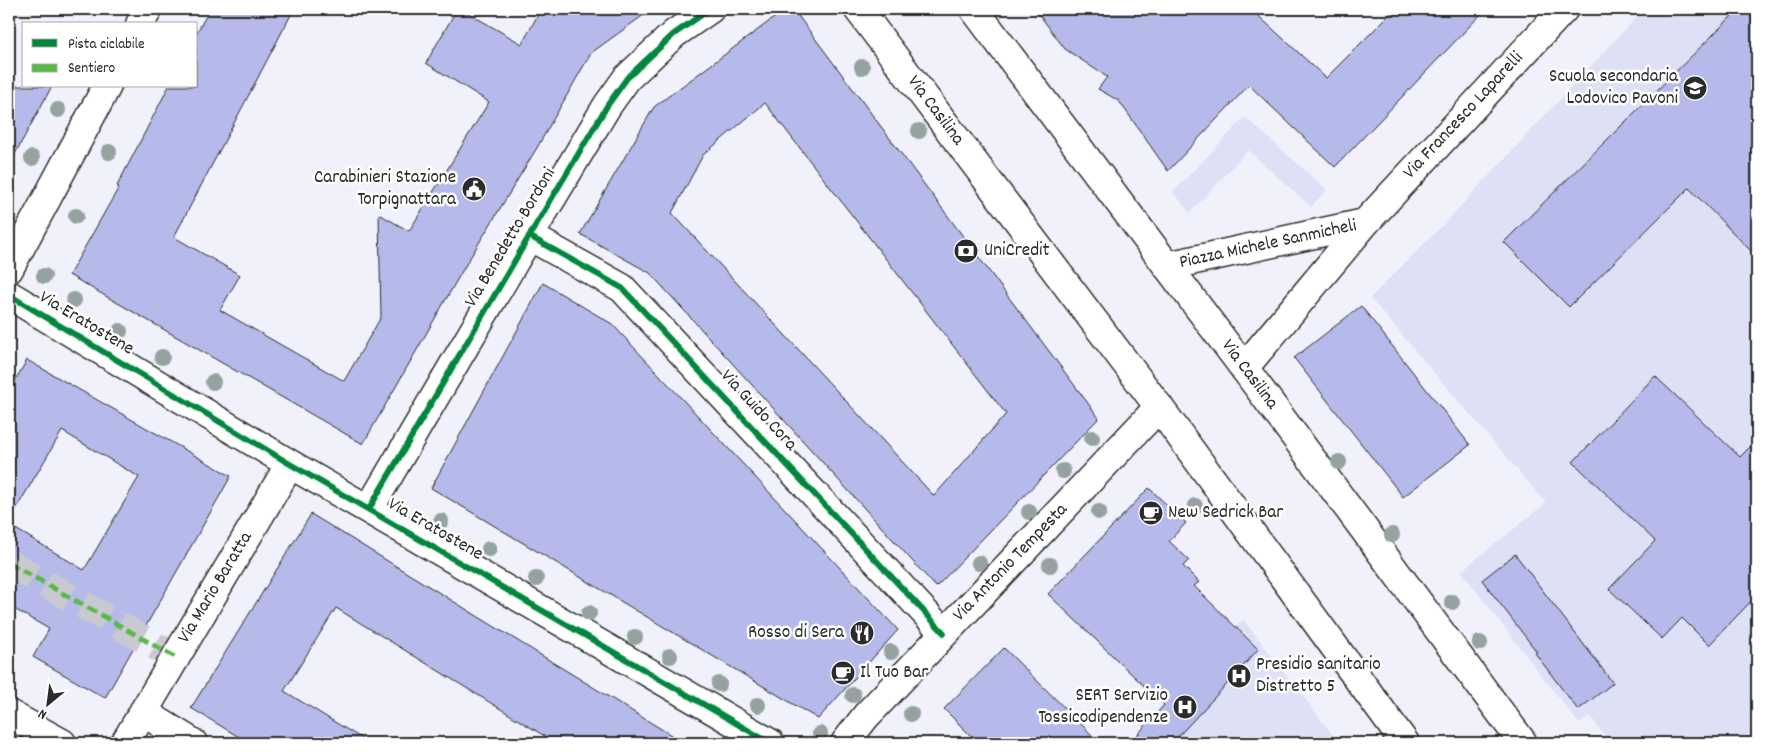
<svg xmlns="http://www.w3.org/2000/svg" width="1766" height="752" viewBox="0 0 1766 752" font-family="Dekko,sans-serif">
	<rect width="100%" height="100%" fill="#f0f1fb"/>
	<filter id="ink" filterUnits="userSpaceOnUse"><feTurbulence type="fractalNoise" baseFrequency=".02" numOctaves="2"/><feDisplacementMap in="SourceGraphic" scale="10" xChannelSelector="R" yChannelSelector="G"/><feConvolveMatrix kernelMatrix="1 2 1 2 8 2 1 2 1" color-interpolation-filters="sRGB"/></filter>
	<g filter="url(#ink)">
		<path fill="#dee0f6" d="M1644,9H1757V739L1754,743H1610L1590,716L1579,724L1461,571L1546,503L1370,298L1445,223Z
			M1245,117L1327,190L1311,207L1248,150L1190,213L1173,192Z
			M1243,619L1339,743H1130L1236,627Z"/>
		<path fill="#b5baeb" stroke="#2b2b2b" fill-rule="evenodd" d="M210,9H294L174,237L240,275L220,310L344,381L381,317L379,214L409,231L489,102L426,63L457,9H461L522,44L541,9H652L591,53L538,146L465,266L363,444L69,275L119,187L117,186L169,86H196V34Z
			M786,9H793L1099,418L936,587L650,273L580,234L654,107ZM765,103L1006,414L934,496L672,213L703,155Z
			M1035,9H1251L1326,78L1395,9H1486L1335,167L1249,85L1168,171L1119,101L1098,89L1107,77L1065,49Z
			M1739,9H1757V257L1689,188L1569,307L1504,242Z
			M9,86H52L9,165Z
			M543,283L612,324L898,630L818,719L431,488Z
			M1361,306L1470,445L1403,497L1294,358Z
			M27,360L231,476L105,698L33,657L49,629L9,606V525L84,570L139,477L62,431L9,521V391Z
			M1655,376L1740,457L1757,440V595L1709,645L1682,618L1662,639L1609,589L1655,541L1573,462Z
			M1149,488L1186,523L1169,541L1189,560L1183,566L1199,582L1194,586L1258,649L1240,670L1172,743H1130L1164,705L1048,594Z
			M311,514L684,743H556L336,608L284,691L369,743H249L191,708Z
			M1515,554L1613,683L1578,710L1535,653L1537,652L1482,580Z
			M1004,648L1100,743H978L944,709Z"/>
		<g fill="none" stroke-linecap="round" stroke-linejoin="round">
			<path stroke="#c9c9d1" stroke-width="28" stroke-dasharray="28 14" stroke-linecap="butt" d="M9,563L175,657"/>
			<defs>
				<path id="minor" d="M140,24L148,9
					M529,236L622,288L944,633
					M1167,266L1365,223
					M9,269L107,86
					M9,295L290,464L770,743
					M1244,368L1365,223L1564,9
					M369,509L534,228L607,106L627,78L674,34L710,9
					M143,712L193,743
					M9,714L62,743
					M125,743L290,464
					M845,743L866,716L1159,407"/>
				<path id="major" d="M858,9L1159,407L1405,743
					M974,9L1244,368L1523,743"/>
			</defs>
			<use href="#minor" stroke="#2b2b2b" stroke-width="31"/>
			<use href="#major" stroke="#2b2b2b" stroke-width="31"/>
			<use href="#minor" stroke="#fff" stroke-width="28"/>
			<use href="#major" stroke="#fff" stroke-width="28"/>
			<path stroke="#58b947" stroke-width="5" stroke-dasharray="10 5" stroke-linecap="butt" d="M9,563L175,657"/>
			<defs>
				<path id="cycleway" d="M529,236L622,288L944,633
					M9,295L290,464L770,743
					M369,509L534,228L607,106L627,78L674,34L710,9"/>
			</defs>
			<use href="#cycleway" stroke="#fff" stroke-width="9"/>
			<use href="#cycleway" stroke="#00873e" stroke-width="6"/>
		</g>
		<g fill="#96a29f">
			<circle cx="862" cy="67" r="8"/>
			<circle cx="58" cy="110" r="8"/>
			<circle cx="919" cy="131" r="8"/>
			<circle cx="109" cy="152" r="8"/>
			<circle cx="32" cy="158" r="8"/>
			<circle cx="76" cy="216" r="8"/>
			<circle cx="44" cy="276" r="8"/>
			<circle cx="74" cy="300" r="8"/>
			<circle cx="120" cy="331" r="8"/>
			<circle cx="162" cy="357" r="8"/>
			<circle cx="213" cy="382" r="8"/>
			<circle cx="1092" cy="438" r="8"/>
			<circle cx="1339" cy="462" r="8"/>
			<circle cx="1063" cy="471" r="8"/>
			<circle cx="1195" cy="506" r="8"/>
			<circle cx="1029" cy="512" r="8"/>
			<circle cx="1099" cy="512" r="8"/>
			<circle cx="441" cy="521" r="8"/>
			<circle cx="1392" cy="535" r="8"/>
			<circle cx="489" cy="549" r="8"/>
			<circle cx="979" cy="563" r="8"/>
			<circle cx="1050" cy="565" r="8"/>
			<circle cx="536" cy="579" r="8"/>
			<circle cx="1452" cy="602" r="8"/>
			<circle cx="589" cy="613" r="8"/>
			<circle cx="635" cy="637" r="8"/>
			<circle cx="1480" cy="643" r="8"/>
			<circle cx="891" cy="652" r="8"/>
			<circle cx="670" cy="656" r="8"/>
			<circle cx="719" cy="684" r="8"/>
			<circle cx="853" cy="695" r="8"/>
			<circle cx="758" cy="705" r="8"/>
			<circle cx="911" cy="714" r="8"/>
			<circle cx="820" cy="734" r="8"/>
		</g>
	</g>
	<defs>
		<symbol id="school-disc" viewBox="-11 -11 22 22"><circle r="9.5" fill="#2b2b2b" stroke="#fff"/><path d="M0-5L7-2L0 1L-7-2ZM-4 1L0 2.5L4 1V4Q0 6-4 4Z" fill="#fff"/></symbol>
		<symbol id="civic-disc" viewBox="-11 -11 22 22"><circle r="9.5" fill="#2b2b2b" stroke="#fff"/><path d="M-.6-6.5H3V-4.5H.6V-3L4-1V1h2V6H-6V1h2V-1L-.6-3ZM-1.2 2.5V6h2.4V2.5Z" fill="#fff"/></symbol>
		<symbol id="bank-disc" viewBox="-11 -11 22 22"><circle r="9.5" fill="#2b2b2b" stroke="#fff"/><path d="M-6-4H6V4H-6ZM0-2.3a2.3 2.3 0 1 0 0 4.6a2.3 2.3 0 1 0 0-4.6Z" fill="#fff"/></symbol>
		<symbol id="cafe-disc" viewBox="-11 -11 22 22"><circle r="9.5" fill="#2b2b2b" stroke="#fff"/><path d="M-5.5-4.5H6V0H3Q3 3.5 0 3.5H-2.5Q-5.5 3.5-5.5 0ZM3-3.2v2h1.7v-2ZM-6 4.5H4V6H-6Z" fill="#fff"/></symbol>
		<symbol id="restaurant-disc" viewBox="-11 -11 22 22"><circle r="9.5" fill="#2b2b2b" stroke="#fff"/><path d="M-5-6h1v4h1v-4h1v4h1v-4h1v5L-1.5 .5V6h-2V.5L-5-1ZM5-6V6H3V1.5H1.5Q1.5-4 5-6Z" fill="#fff"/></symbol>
		<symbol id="hospital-disc" viewBox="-11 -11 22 22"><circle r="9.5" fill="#2b2b2b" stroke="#fff"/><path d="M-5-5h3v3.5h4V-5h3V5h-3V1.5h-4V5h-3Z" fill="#fff"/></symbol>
	</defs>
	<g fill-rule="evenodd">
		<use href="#school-disc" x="1681" y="74" width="28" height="28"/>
		<use href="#civic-disc" x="460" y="175" width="28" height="28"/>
		<use href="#bank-disc" x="952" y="237" width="28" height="28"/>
		<use href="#cafe-disc" x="1137" y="499" width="28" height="28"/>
		<use href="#restaurant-disc" x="848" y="619" width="28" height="28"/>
		<use href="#cafe-disc" x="829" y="659" width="28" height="28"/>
		<use href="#hospital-disc" x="1225" y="662" width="28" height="28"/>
		<use href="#hospital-disc" x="1171" y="693" width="28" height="28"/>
	</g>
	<g text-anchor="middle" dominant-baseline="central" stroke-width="5" stroke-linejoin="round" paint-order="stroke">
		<g font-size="19" fill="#2b2b2b" stroke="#fff" text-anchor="end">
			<text x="1678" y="77">Scuola secondaria<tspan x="1678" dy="22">Lodovico Pavoni</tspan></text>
			<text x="456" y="178">Carabinieri Stazione<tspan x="456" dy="22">Torpignattara</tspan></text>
			<text x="984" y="251" text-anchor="start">UniCredit</text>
			<text x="1168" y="513" text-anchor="start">New Sedrick Bar</text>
			<text x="844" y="633">Rosso di Sera</text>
			<text x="1256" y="665" text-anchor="start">Presidio sanitario<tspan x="1256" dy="22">Distretto 5</tspan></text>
			<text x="860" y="673" text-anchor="start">Il Tuo Bar</text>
			<text x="1168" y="696">SERT Servizio<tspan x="1168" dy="22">Tossicodipendenze</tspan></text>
		</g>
		<g font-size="19" fill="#2b2b2b" stroke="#fff">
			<text transform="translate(935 111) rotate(53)">Via Casilina</text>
			<text transform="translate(1464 116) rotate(-47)">Via Francesco Laparelli</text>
			<text transform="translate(511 238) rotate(-59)">Via Benedetto Bordoni</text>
			<text transform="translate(1268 245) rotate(-12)">Piazza Michele Sanmicheli</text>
			<text transform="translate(86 324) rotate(31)">Via Eratostene</text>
			<text transform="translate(1249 375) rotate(53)">Via Casilina</text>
			<text transform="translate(758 411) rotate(47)">Via Guido Cora</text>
			<text transform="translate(435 530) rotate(30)">Via Eratostene</text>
			<text transform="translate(1011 563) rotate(-46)">Via Antonio Tempesta</text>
			<text transform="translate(216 588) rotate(-59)">Via Mario Baratta</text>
		</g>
	</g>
	<rect width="1766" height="752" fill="none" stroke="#fff" stroke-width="30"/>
	<rect x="15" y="15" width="1736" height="722" fill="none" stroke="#2b2b2b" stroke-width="2" filter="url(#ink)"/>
	<rect x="22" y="22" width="175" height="65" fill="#ffffff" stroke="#aaaaaa"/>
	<rect x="32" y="39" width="25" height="8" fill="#00873e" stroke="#aaaaaa"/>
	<text x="68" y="48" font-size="15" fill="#2b2b2b">Pista ciclabile</text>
	<rect x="32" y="64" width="25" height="8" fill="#58b947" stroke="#aaaaaa"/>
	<text x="68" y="72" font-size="15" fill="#2b2b2b">Sentiero</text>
	<g transform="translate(48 704) rotate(209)" stroke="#ffffff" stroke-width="4" paint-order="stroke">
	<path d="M0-4L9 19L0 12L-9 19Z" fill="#2b2b2b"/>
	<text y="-8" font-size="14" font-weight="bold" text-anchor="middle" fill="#2b2b2b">N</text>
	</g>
</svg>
